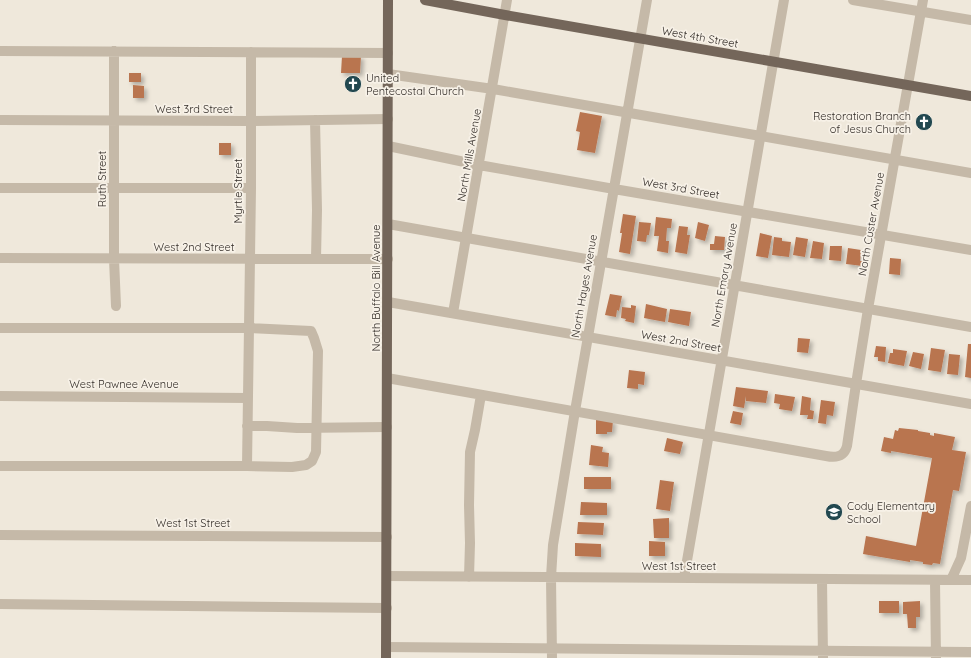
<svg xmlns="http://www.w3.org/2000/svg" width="971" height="658" viewBox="0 0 971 658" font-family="Quicksand,sans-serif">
	<defs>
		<filter id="shadow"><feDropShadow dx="3" dy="3" stdDeviation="2" flood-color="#0004"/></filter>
	</defs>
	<rect width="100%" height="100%" fill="#efe8db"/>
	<path fill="#b9744f" filter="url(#shadow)" d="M342,56H361L360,73H341Z
		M129,73H141V82H129Z
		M133,85L144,86V98H133Z
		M580,112L602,116L595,153L577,150L580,132L576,131Z
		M219,143H231V155H219Z
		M623,214L636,216L630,254L619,252L622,233H620Z
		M656,217L672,219L671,228H667L666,241H669L668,253L657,251L659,236H654Z
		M639,222L651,223L649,235H647L646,242L637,241Z
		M698,222L709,225L705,241L695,238Z
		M679,226L688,227L687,235H690L687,254L675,252Z
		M760,233L772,236L768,258L756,256Z
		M715,236L725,237L724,250H710V244H714Z
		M774,237L782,238V241L791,242L789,257L772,255Z
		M796,237L808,239L805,257L793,255Z
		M813,241L824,243L822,259L810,258Z
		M830,246H842L841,261L829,260Z
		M848,248L861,250L860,261H863V266L846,264Z
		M890,258L901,259L900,275L889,274Z
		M610,294L622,296L619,311L617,310L616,317L605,315Z
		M646,304L667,309L665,322L644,318Z
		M631,305L636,306L634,323L625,321L626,319L621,318L622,307L631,308Z
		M670,309L691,312L689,326L668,322Z
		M798,338L810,339L808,353L797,352Z
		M968,344H971V378L965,377Z
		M876,346L886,347L885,362L878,361V357H874Z
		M931,348L945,350L941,372L928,370Z
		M893,349L907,351L904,366L888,363L890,353H893Z
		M913,352L924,354L921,369L909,366Z
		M949,354L960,355L958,375L947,374Z
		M629,370L645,372L644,385L638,384V389L627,388Z
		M736,387L768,391L766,403L746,401V396L744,408L733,406Z
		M775,394L795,397L792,411L779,409L780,404L774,403Z
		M802,396L811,398L810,410L814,411L813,419H807L808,415H800Z
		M821,400L835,402L833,416L827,415L826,424L818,423Z
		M733,411L743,413L741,425L730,423Z
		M596,420H613L612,432H607V434H596Z
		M899,428L918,430V431L930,433V435L934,436V433L955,437L952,450L966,452L959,491L953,490L940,564L933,563L932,565L923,564V562L910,560V562L863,554L866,536L916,546L932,458L891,451V453L881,451L884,437L893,439L895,430L898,431Z
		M667,438L683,442L680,454L664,451Z
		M591,445L603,447L602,452L609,453L608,467L589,465Z
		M584,477H611V489H584Z
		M660,480L674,482L670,511L656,509Z
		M581,502L607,503V515H580Z
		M669,518V538H654L653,519Z
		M578,522L604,523L603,535L577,534Z
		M649,541L665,542V556H649Z
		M575,543L601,544V557L575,556Z
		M879,601H899V613H879Z
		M920,601V617H916V628H908L907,614H903V602Z"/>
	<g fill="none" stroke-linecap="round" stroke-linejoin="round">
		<path stroke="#c5b9a8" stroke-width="10" d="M853,0L971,20
			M0,51L388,53
			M114,51V259L116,306
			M388,74L493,89L971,173
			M0,120L250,121L388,119
			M315,120L317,210L316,259
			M388,146L479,165L614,189L971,250
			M0,188H251
			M388,224L971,327
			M0,258L388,259
			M388,302L971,404
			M453,313L507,0
			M0,328H249L311,331L314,338L318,351L316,452L312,461L306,465L292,467L247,466H0
			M387,378L826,456C836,458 844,457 847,446L856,384L868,309L923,0
			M0,396L247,398
			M247,426H267L297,428L387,427
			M247,466L251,188V52
			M0,535L387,537
			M387,576L971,580
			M469,577L470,543L469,505L470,452L475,430L481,395
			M684,578L784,0
			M822,579L823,658
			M951,580L961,558L971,506
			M935,581L936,658
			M0,604L387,608
			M386,647L971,652
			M552,658L551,577L553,545L575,411L647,0"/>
		<path stroke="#74665a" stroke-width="10" d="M425,0L505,15L971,96
			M386,658L388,0"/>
	</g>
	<defs>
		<symbol id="church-disc" viewBox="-11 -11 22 22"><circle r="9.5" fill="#224850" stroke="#f7f1e7"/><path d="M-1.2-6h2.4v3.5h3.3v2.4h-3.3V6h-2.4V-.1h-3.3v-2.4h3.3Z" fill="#fff"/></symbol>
		<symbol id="school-disc" viewBox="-11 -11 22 22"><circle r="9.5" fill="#224850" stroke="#f7f1e7"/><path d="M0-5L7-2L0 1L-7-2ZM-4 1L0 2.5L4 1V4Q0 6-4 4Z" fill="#fff"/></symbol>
	</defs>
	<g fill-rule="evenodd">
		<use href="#church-disc" x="343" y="74" width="20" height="20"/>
		<use href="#church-disc" x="914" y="112" width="20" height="20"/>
		<use href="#school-disc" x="824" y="502" width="20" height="20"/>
	</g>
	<g text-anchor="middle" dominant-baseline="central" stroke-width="3.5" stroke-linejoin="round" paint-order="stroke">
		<g font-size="11" fill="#332d28" stroke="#f7f1e7">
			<text transform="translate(700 37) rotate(10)">West 4th Street</text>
			<text x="194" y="109">West 3rd Street</text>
			<text transform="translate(469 155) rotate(-80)">North Mills Avenue</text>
			<text transform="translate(102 179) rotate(-90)">Ruth Street</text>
			<text transform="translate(681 188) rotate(10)">West 3rd Street</text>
			<text transform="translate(238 191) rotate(-90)">Myrtle Street</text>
			<text transform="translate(871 224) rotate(-80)">North Custer Avenue</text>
			<text x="194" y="247">West 2nd Street</text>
			<text transform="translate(724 275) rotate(-80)">North Emory Avenue</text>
			<text transform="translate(584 286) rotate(-80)">North Hayes Avenue</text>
			<text transform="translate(376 288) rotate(-90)">North Buffalo Bill Avenue</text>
			<text transform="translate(681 341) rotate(10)">West 2nd Street</text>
			<text x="124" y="384">West Pawnee Avenue</text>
			<text x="193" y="523">West 1st Street</text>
			<text x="679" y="566">West 1st Street</text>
		</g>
		<g font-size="11" fill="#332d28" stroke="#f7f1e7" text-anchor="start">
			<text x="366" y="78">United<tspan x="366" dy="13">Pentecostal Church</tspan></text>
			<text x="911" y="116" text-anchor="end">Restoration Branch<tspan x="911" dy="13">of Jesus Church</tspan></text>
			<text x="847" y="506">Cody Elementary<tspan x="847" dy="13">School</tspan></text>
		</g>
	</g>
</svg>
